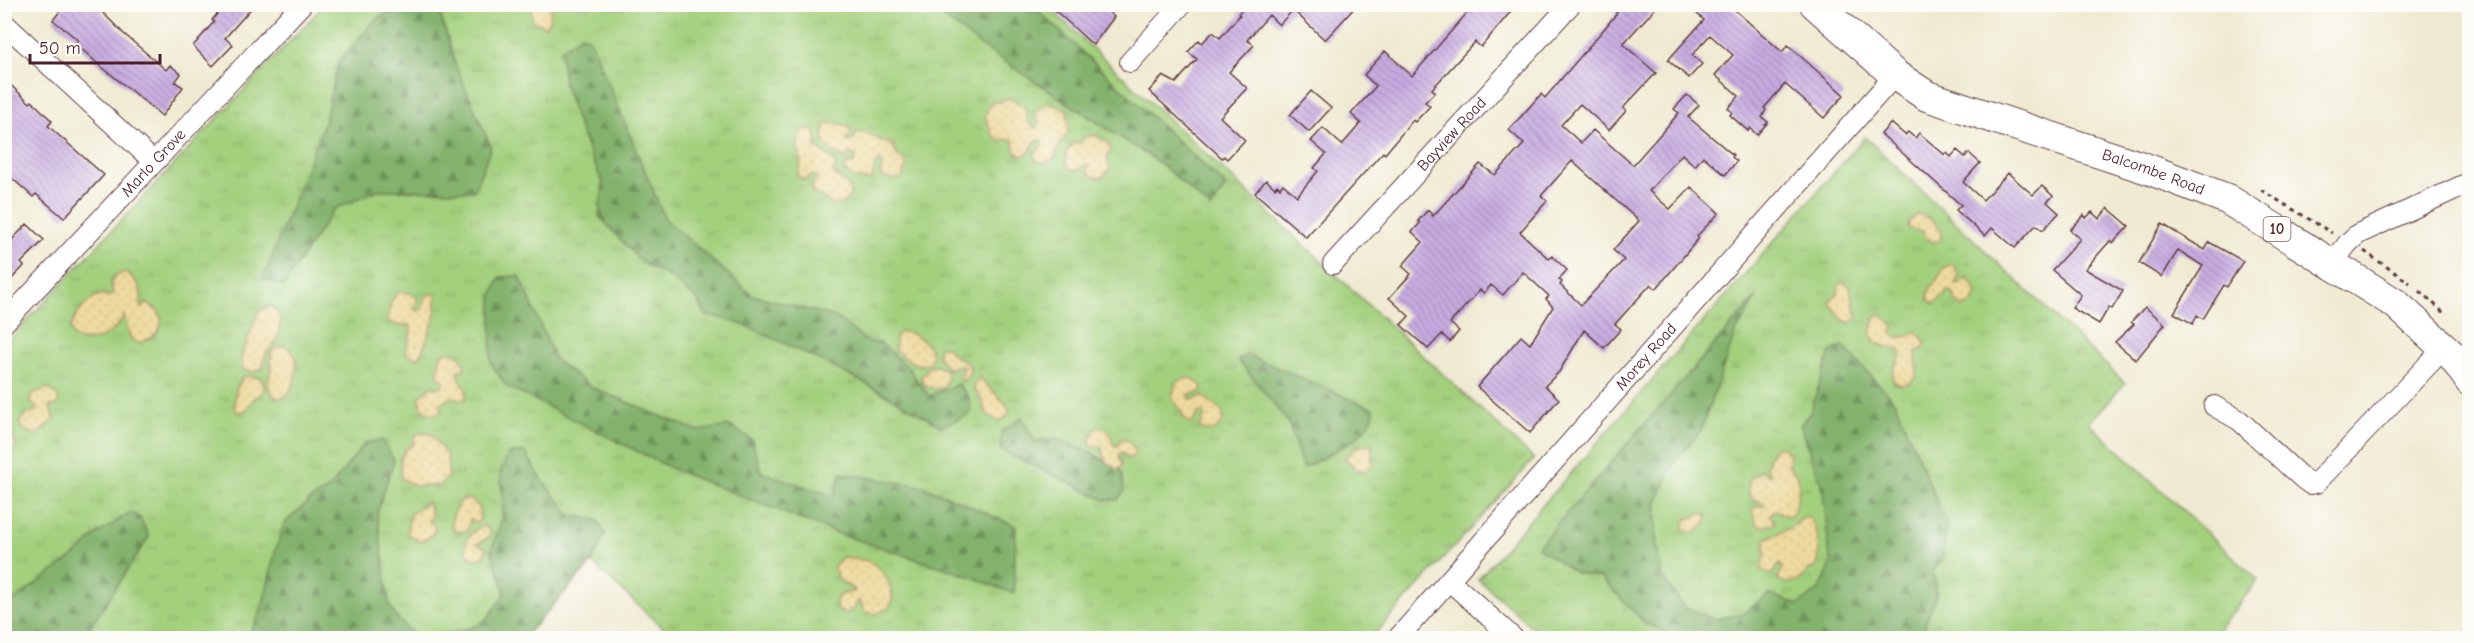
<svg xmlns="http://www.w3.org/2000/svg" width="2474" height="643" viewBox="0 0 2474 643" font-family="'Comic Neue',sans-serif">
	<defs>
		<pattern id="grass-tufts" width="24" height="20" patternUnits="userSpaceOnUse" patternTransform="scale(1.5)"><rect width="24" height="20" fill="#a3d07d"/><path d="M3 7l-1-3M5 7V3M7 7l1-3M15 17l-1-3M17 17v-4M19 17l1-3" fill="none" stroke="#8eb26c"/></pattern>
		<pattern id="forest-firs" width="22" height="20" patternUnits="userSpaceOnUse" patternTransform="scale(1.5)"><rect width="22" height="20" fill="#82b26c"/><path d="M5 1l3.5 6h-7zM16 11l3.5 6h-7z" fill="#6c9059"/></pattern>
		<pattern id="sand-dots" width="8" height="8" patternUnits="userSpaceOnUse" patternTransform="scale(1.5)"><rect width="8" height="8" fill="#eeda9e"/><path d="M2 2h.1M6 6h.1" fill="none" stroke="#cebb88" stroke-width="1.8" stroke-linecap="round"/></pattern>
		<pattern id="building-back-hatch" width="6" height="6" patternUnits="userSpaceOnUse" patternTransform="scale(1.5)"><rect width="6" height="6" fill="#c7ace1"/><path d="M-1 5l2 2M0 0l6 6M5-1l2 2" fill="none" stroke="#a48bb7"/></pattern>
	</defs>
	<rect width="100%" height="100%" fill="#fdfcf7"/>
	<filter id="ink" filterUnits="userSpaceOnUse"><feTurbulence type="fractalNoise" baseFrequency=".0167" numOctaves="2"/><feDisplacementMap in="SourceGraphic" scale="12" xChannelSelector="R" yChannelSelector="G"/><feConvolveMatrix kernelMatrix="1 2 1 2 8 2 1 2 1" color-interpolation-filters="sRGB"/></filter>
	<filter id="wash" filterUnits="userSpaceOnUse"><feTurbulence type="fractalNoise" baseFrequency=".008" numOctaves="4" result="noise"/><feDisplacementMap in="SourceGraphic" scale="24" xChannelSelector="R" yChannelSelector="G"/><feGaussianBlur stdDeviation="1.35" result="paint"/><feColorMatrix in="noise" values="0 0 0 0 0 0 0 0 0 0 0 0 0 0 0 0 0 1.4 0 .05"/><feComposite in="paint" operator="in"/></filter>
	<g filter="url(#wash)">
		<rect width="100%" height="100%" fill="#efead1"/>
		<path fill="url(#grass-tufts)" stroke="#767854" stroke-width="1.5" d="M324,5H1046L1534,459L1371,638H674L592,563L523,638H5L4,345Z
			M1865,137L2125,383L2089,423L2258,580L2212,638H1544L1478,579Z"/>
		<path fill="url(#forest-firs)" stroke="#66684c" stroke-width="1.5" d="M927,5H1032L1226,186L1211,209L1161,164L984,48Z
			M401,10H439L456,66L491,147L474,191L378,190L334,209L283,286L263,279L324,123L339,61L378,17Z
			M581,35L590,39L665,219L752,295L836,317L868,342L880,343L907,366L929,396L958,384L969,397L971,410L967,416L941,426C889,395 836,367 781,342C756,331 734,318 707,316L696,299L673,279L642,263L599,216L603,183L585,143L565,88L560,50Z
			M520,276L555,360L593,388L697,431L731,426L752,440L761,472L834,496L841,473L926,487L1016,526L1014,594L975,578L836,533L677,471L506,386L491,363L492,296L500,277Z
			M1757,296L1735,334L1701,430L1672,466L1657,502L1656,540L1662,577L1684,607L1715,619L1742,614L1769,594L1798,605L1820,589L1833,560L1830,559L1823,489L1800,426L1810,413L1830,352L1843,346L1895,402L1947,525L1942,562L1933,570L1936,596L1925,625L1933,638H1681L1646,624L1601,578L1576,573L1537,547Z
			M1248,355L1374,409C1375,435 1323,458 1303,468L1288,422L1238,360Z
			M1022,417L1035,441L1057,439L1092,453L1121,471L1124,491L1118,500H1105L1001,450V432Z
			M382,440L394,460L377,513L389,604L397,618L416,637C432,636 470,631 482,622C492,615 499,602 505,592L491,550L501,522L503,505L500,473L508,454L525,452L542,480L570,515L597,520L605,533L592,562L523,638H247L262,609L275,552L284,524L310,500L329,489L365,443Z
			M131,512L140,518L149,537L83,638H5V607L74,556L95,536Z"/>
		<path fill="url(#sand-dots)" stroke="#9c7c64" stroke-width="1.5" d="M533,5H552L549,21L546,26L533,22L531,11Z
			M1007,98L1016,101L1026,109C1026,118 1027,124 1036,128L1040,123L1035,118L1037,112L1047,103L1067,109L1069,131L1060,143L1054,159L1045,163L1036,161L1034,155L1042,145V140L1035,141L1029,153L1023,156L1016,153L1013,139L998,140L992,134L985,116L991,102H1000Z
			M830,123L842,124L850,128L851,134L846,139L849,142L855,139L856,132L867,134L894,146L896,153L907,165L901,179L894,180L880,176L882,166L879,160L875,166L872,180C860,181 851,179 844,170L847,163L854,164L856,155L849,154L845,158C828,151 819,143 825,125Z
			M809,129L815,133L817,140L815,147L832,158L836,167L833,173L848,185L851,194L844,203L832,205L821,196L814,194L811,187L818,178L813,175L804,180L797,176L801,161C796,150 796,140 803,130Z
			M1095,135L1106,141L1111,148L1107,160L1110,168L1102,178L1092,176L1087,172L1089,166L1084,165L1079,170L1070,169L1066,163V152L1074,143H1080L1085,137Z
			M1918,214C1931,218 1943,225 1941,240L1933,242L1926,238L1923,232L1908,228L1909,222Z
			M1951,264L1955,267L1959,277L1955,283L1958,285L1967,277L1977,292C1975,302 1972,305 1963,307L1956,302L1953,292L1948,291L1938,301L1933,304L1928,298C1928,285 1940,280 1943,268Z
			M125,272C138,280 144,291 140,306L143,308L146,303C173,315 161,339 137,343L131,339L124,316C115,333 92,348 73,337L70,328C76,314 89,295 105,294L109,297L113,294L111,282L115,276Z
			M1844,282L1850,287C1851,298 1856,307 1857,318L1850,323L1844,321L1829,302L1838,293L1839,284Z
			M398,292L410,293L418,299L414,308L417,311L422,309L425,297L429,294H436C438,318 428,336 419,358L411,356L406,352L411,332L410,325H396L387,321L391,302Z
			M272,306L277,312L281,321L277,340L266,354L262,369L252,372L244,370C243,368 241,362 241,361C241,357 257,314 259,312C262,309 268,308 272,306Z
			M1881,314L1895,327L1891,332L1895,336L1904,337L1916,332L1925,341L1924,349L1916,351L1917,376L1910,383L1901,385L1893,381V370L1902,354L1900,350C1877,345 1864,343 1876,316Z
			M900,332C916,332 927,341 933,355L929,363C915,369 906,359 895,350V338Z
			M285,346C289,349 293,351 295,356C299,365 294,392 285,397C282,398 278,398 275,398C263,382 270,381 271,364C271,360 271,357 271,353L277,347Z
			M938,347H948L953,355L967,362L971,370L964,381L960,378V373L964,367L959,365L949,369L938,357Z
			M447,352L458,354L464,362V370H459L458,374L467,392L465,400L452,397L440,404L442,408L439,414C427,414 421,410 419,398L431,386L437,388L443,385L444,380L438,376L440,355Z
			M936,366L946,370L947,380L943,388L935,389L924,385L921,377L929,367Z
			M244,376L262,378L264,389L262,394L255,397L246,410L238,412L234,408L236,390Z
			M979,377L1008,406L1009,414L1004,419L997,421L986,413L982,400L973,388Z
			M1186,378L1194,379L1202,387L1200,392L1189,394L1188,398L1192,400L1203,396L1221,410L1224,418C1219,430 1210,436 1199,427L1205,415L1203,412L1198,413L1192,424L1183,418L1181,410L1172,399C1174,388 1175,381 1186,378Z
			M48,388L58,396V405L50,406L54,420L37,434C28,432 23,431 19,422L23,417L36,410L37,407L30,402L32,394Z
			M5,426L13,435L16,446L11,453L5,454Z
			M1098,427L1105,428L1111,434L1112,442L1115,446L1118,445L1120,440L1126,439L1135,448L1133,458L1127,457L1121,452L1119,456L1122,465L1118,470L1106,461L1101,446H1091C1089,437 1092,433 1098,427Z
			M420,433L431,434L447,455L449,476L438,486H416L401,479C400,464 398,451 414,444V437Z
			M1372,444V465L1366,470H1357L1345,458L1356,447Z
			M1780,446L1789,453L1788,465C1805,479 1799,497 1792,515L1788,517L1776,510L1772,512L1770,515L1775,523L1761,527L1757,524L1752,511L1756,506H1764V503L1753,499L1749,495V480L1761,470L1769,476L1771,473L1766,469C1766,463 1771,453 1774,448Z
			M463,499L471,500L480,508V520L477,523L470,519L468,530C441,539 453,509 463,499Z
			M428,502L432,515L428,521L433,523L435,529L431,536L420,542L407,534L410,514Z
			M1703,513L1708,516C1706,525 1702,528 1694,533L1684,530L1685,520Z
			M1809,517C1818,527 1822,555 1816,567L1808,570L1799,581L1786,583L1777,580L1783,568L1780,564L1772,574L1761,570L1765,556V539C1775,535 1797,526 1802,518Z
			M484,526L489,529L490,537L477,544L487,548L483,557L476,559L468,555C461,543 471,530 484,526Z
			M843,557C851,558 864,558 872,563C886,573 899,594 888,609L875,614L864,612L861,602L858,601C853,613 843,618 835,606L839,595L855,591L854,589C842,584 836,580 834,566Z"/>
		<g id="blocks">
			<path fill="url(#building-back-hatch)" fill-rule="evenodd" d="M66,4H106L101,11L124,34L166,70L170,65L181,74L175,82L183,87L162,116L97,63L75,43L78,40L53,20Z
				M226,4H255L225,38L233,45L213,66L193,46L214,22L212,20Z
				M1048,4H1100L1114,17L1093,45Z
				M1246,4H1358L1325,40L1293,10L1279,25L1269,15L1247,40L1254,45L1229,72L1247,88L1220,117L1245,140L1227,159L1224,156L1222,158L1149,91L1163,76L1176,83L1197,59L1188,52L1199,40L1202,43L1213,32L1220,38L1240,15L1238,14Z
				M1475,4H1517L1481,47L1475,42L1462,56L1432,89L1435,92L1425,102L1430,106L1415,122L1413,120L1385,154L1383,152L1306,237L1255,193L1266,180L1275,188L1277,185L1280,188L1283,184L1297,196L1318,171L1314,168L1326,154L1311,141L1323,128L1342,145L1361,123L1351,114L1376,86L1364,75L1385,51L1412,76Z
				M1607,4H1659L1623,44L1656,73L1623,108L1626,111L1609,130L1580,104L1561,125L1581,143L1593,130L1633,165L1679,113L1674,109L1687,95L1699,105L1688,117L1733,155L1732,157L1737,161L1725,175L1703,156L1695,166L1682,154L1649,191L1670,209L1691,187L1719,213L1697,236L1699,238L1656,289L1651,284L1615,324L1621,329L1604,348L1584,330L1559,372L1545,386L1559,399L1530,433L1477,387L1521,336L1530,344L1553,307L1546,299L1549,296L1523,272L1503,295L1491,285L1484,293L1480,290L1450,323L1459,331L1450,342L1442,334L1428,349L1401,325L1409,316L1389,298L1411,274L1402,266L1423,242L1412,232L1420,223L1418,221L1428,210L1433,216L1480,164L1495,175L1524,144L1509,130L1541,94L1545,98L1604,29L1617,13ZM1572,161L1639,221L1613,250L1624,260L1581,305L1560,285L1562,282L1559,279L1567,270L1552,256L1549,259L1520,232L1547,201L1541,196Z
				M1686,4H1728L1782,52L1788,45L1844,95L1824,118L1785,84L1764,108L1766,110L1762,117L1768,122L1757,135L1750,128L1748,131L1730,115L1732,112L1728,108L1739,96L1715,75L1733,55L1710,35L1692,55L1702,64L1689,78L1668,60L1704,20Z
				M4,79L30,103L32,101L52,121L48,126L104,175L64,218L36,194L33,197L4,171Z
				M1311,91L1331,108L1309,132L1290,115Z
				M1891,123L1905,135L1908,132L1915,138L1919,133L1945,155L1947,153L1951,157L1957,150L1965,157L1969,153L1980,163L1963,182L1983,200L2008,173L2033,195L2042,186L2053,196L2047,202L2059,213L2043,230L2036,225L2015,248L1992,228L1985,236L1956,210L1961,205L1881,134Z
				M2108,208L2129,226L2113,243L2110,241L2085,269L2123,291L2112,309L2109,307L2099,324L2072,308L2081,295L2052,270L2080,239L2070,230L2084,215L2086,218L2092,212L2099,219Z
				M27,224L44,240L21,263L24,266L4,287V248Z
				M2162,224L2205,250L2209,242L2243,261L2227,287L2224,285L2203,319L2197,315L2193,324L2174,313L2203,266L2178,250L2162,277L2139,263Z
				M2145,307L2165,324L2136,360L2115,342L2134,324L2131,322Z"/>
		</g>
	</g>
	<g filter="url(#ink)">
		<use href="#blocks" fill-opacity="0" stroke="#633d44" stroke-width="1.5"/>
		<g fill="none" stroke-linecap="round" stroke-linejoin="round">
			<defs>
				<g id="minor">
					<path d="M4,23L154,162"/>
					<path d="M1130,62L1182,4"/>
					<path d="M2333,263L2348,243L2358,234L2470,182"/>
					<path id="s1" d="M1333,264L1571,4"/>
					<path id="s2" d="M4,323L302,4"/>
					<path d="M2214,406L2239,420L2302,478L2310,484L2316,483L2444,348"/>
					<path d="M1450,581L1513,638"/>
					<path id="s3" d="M1398,638L1895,75"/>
				</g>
				<g id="primary">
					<path id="s4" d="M1815,4L1895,75L1927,96L2148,169L2227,199L2396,304L2453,356L2470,381"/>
				</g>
			</defs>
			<use href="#minor" stroke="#633d44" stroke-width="22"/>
			<use href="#primary" stroke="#633d44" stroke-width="32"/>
			<path stroke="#633d44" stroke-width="3" stroke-dasharray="4.5 4.5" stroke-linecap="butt" d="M2261,190L2332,233
				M2364,251L2410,283
				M2420,291L2446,315"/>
			<use href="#minor" stroke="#fff" stroke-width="20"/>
			<use href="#primary" stroke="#fff" stroke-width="30"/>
		</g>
	</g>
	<g text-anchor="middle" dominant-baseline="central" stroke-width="5" stroke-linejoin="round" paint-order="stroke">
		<rect fill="#fdfcf7" stroke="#806168" stroke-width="1.5" x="2263.5" y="217" width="27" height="24" rx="4.5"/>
		<g font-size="15" font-weight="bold" fill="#4a1f2b">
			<text x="2277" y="229">10</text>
		</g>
		<g font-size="16" fill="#4a1f2b" stroke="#fdfcf7">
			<text stroke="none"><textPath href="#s1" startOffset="176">Bayview Road</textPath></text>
			<text stroke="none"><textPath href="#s2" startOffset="219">Marlo Grove</textPath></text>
			<text stroke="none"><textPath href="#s4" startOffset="384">Balcombe Road</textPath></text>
			<text stroke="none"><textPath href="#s3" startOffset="375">Morey Road</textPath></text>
		</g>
	</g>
	<rect width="2474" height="643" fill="none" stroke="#fdfcf7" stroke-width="24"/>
	<path d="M30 54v9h130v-9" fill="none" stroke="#4a1f2b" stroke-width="3"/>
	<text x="39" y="54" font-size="18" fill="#4a1f2b" stroke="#fdfcf7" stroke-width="4.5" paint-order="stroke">50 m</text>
</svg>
